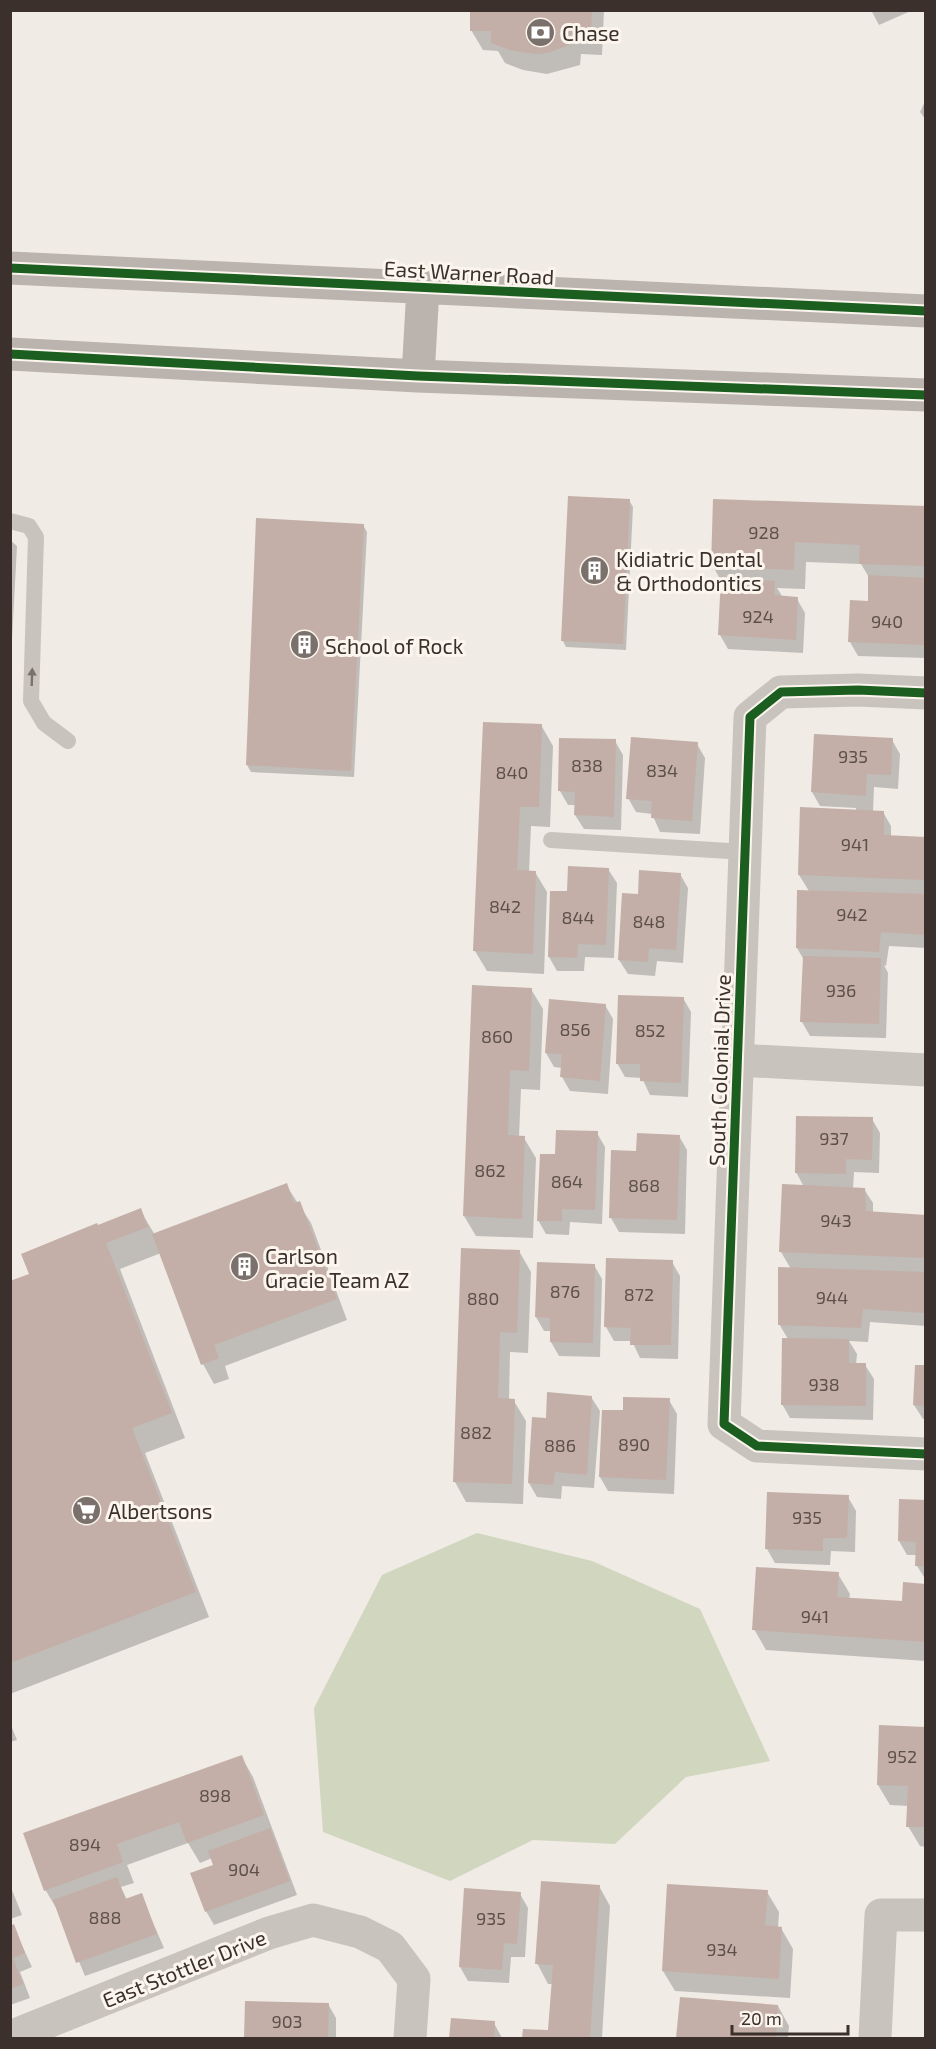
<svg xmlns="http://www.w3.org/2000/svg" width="936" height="2049" viewBox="0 0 936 2049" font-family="'Exo 2',sans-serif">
	<rect width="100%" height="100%" fill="#f0ebe5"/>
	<path fill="#d1d6bf" d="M477,1533L592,1561L700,1609L770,1761L686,1777L615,1844L533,1840L450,1881L323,1832L314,1708L382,1575Z"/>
	<path fill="#0003" d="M472,10H604L602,55L581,54L580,65L547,74L523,70L505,63L498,51L483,50L471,30Z
		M871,10H913L879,25Z
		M926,99V120L920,112Z
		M629,500L633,507L626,650L566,647L563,641Z
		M715,500L926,508V658L858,656L850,642L869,602L870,579L861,564L806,562L805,589L777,588L782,596L797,599L805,613L803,653L728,649L720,635L722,583L713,566Z
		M363,525L367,532L354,777L251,772L247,765Z
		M10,540L17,546L10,677Z
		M541,725L553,746L550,827L531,826L529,872H535L547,892L544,974L487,971L475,951Z
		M892,740L900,754L898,789L874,787L873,812H883L891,826V837L926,839V948L889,946L886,966L884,965L888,973L886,1038L810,1036L802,1022L804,960L797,948L809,891L799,875L802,809L856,811V808L820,806L812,792Z
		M615,741L623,755L621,830L584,829L575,815L576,805H568L560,791Z
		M697,744L705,758L700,834L660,832L652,814L636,812L628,798Z
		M608,869L617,883L614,958L585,957L584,971H557L549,957L568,892Z
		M680,874L688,888L683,963L657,961L655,976L628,974L619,960L639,896Z
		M531,989L543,1009L540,1090L521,1089L519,1137L524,1138L536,1158L533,1238L476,1236L464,1216Z
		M683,998L691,1012L688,1097L650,1095L642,1078L625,1077L617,1063Z
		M550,1001L605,1005L613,1019L608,1094L570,1091L562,1077V1068L554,1067L546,1053Z
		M872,1119L880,1133L879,1173L854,1172L853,1189H864L873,1203V1213L926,1216V1326L870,1322L868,1342L849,1341L857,1354L856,1365H865L874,1379L873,1420L790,1418L782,1404L788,1339L779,1324L791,1269L781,1252L804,1187L796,1172Z
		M597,1133L605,1147L602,1224L570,1222L569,1235L546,1234L538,1220L557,1156Z
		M679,1136L687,1150L685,1234L619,1232L611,1218L638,1153Z
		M286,1185L311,1223L347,1320L225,1366L229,1379L214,1384L203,1364L161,1253L120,1269L185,1438L145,1453L209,1617L10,1694V1282L30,1275L97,1227L140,1210L155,1235Z
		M519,1251L531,1272L528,1353L510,1352L509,1400L514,1401L526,1421L523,1504L466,1502L455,1482Z
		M672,1262L680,1276L678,1359L640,1358L632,1341H614L606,1327Z
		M594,1265L602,1279L600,1357L559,1356L551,1342V1331H544L536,1317Z
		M926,1366V1419H923L914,1405Z
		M591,1397L600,1411L594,1488L562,1486L561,1499L537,1497L529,1483L548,1420Z
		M669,1400L677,1414L674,1494L608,1491L600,1477L625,1412Z
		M848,1497L856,1511L855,1552L831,1551L830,1565L775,1563L767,1549Z
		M901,1501L926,1502V1580L917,1566V1555H907L899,1541Z
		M838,1574L850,1594L849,1599L903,1603L926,1585V1661L766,1650L754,1629Z
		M10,1723L17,1740L10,1742Z
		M926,1728V1847L920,1846L908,1826L909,1806L890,1805L878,1785Z
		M241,1756L253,1777L297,1895L214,1925L206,1911L215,1866L212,1858L200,1863L188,1843L127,1865L134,1883L121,1887L127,1900L141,1895L164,1948L85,1976L58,1911L46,1891L25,1834Z
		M10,1885L22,1915L10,1919Z
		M599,1886L610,1906L602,2038H524V2031L550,2032L553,1984H548L537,1963Z
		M767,1892L779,1912L778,1928H781L793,1949L790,1998L675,1991L663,1971Z
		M520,1894L528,1908L525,1957H511L509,1983L468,1981L460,1967Z
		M13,1926L32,1967L20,1972L30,1998L10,2005V1927Z
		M681,1999L778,2006L789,2026L788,2038H678Z
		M247,2003L328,2004L336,2018V2038H246Z
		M452,2019L494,2023L502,2038H451Z"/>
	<path fill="#c3afa7" d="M470,10H592L591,36L570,34L569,45L547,53L535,54L510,50L491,43V31H470Z
		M568,496L630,499L623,644L561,641Z
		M713,499L926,506V566L859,564L860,545L795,542L794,570L711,566Z
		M256,518L364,524L351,771L246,765Z
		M868,575L926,578V645L848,642L850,600L868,601Z
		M721,577L775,581L774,595L798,597L796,640L718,635Z
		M483,722L542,724L539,807H520L517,870L536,871L533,954L473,951Z
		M814,734L893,738L891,775L867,774L866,796L811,792Z
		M631,737L698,742L692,821L651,818L652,801L626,799Z
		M559,738L616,739L614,817L574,815L575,792L558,791Z
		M800,807L884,811V835L926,837V880L798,875Z
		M568,866L609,868L606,945L578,944L577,958L548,957L550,891H567Z
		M639,870L681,873L676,950L649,948L648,962L618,960L622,893L638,894Z
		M797,890L926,894V935L881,932L879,952L796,948Z
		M803,956L881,958L879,1024L800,1022Z
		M472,985L532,988L529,1071L510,1070L508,1135L525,1136L522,1219L463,1216Z
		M618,995L684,997L681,1083L640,1081V1064H616Z
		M549,999L606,1004L600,1081L560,1077L562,1054L545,1053Z
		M796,1116L873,1117L872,1160L846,1159V1174L795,1173Z
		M556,1130L598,1131L595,1210L562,1209V1221H537L540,1154H555Z
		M637,1133L680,1135L677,1220L609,1218L611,1150L636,1151Z
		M287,1183L294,1203L300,1201L337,1299L214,1345L219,1358L201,1365L152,1234Z
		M782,1184L865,1188L866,1211L926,1215V1258L779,1252Z
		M141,1208L148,1227L106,1243L172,1413L132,1428L196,1592L10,1663V1281L29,1274L21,1254L97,1223L98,1225Z
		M461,1248L520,1250L517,1333L500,1332L498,1398L515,1399L512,1484L453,1482Z
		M606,1258L673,1260L671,1345H630L631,1328L604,1327Z
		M537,1262L595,1264L593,1343L550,1342V1318L535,1317Z
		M778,1267L926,1272V1313L863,1309L861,1328L778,1325Z
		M782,1338L849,1339V1363H866V1406L781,1405Z
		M915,1365H926V1406L913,1405Z
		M547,1392L592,1396L587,1475L555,1472L553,1485L528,1483L532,1417L546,1418Z
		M623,1397L670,1398L666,1480L599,1477L602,1410H623Z
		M767,1492L849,1495L847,1538H823V1551L765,1549Z
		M899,1499L926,1500V1566H915L916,1542L898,1541Z
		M756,1567L839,1572L837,1597L902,1601L903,1582L926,1584V1642L752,1630Z
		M879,1725L926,1727V1827H906L908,1786L877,1785Z
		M242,1755L264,1815L187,1843L179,1822L117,1844L123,1862L44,1891L23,1833Z
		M270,1828L290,1881L205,1912L190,1873L213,1865L208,1851Z
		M117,1877L125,1899L142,1893L157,1934L76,1963L53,1900Z
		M541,1881L600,1885L590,2038H522L523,2029L548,2030L553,1965L535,1964Z
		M667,1884L768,1890L765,1925L782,1927L779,1979L662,1971Z
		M464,1888L521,1892L517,1944L504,1943L502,1970L459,1967Z
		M14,1924L25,1953L13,1958L23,1984L10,1989V1926Z
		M680,1997L778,2005L776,2038H676Z
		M245,2001L329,2003L328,2038H244Z
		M451,2018L495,2021L494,2038H449Z"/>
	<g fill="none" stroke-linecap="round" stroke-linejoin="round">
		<path stroke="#c9c3be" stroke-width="16" d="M10,521L29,526L36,537L31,701L44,723L68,741
			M551,840L745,852"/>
		<path stroke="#c9c3be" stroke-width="33" d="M926,693L858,690L781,692L750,717L724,1424L757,1446L926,1454
			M737,1060L926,1070
			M10,2037L269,1933L313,1920L360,1932L390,1947L414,1979L410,2038
			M875,2038L881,1915H926"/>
		<path stroke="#bab3ae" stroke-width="33" d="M10,268L926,311
			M10,354L418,376L926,395
			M418,376L423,288"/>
		<defs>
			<path id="cycleway" d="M10,268L926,311
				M10,354L418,376L926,395
				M926,693L858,690L781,692L750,717L724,1424L757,1446L926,1454"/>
		</defs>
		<use href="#cycleway" stroke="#fbf5ee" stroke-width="13"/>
		<use href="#cycleway" stroke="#1b5e20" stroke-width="9"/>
	</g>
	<defs><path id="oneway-solid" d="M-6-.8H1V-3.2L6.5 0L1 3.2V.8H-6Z" transform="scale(1.5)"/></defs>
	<use fill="#7b726d" href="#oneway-solid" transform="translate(32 677) rotate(-88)"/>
	<defs>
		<symbol id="bank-disc" viewBox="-11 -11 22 22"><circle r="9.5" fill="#7a716c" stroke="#fbf5ee"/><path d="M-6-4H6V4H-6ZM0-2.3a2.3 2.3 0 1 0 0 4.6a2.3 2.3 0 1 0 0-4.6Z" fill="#fff"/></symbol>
		<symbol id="building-disc" viewBox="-11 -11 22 22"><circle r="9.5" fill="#7a716c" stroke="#fbf5ee"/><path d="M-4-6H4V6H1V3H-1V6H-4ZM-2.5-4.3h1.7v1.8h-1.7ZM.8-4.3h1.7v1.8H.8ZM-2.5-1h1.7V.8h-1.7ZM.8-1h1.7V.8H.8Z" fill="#fff"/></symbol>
		<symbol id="supermarket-disc" viewBox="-11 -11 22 22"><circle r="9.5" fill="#7a716c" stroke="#fbf5ee"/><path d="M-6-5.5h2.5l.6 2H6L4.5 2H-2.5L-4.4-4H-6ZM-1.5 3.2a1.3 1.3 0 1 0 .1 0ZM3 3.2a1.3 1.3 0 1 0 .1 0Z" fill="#fff"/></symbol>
	</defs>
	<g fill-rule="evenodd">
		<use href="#bank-disc" x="524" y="16" width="33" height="33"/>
		<use href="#building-disc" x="578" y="554" width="33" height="33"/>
		<use href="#building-disc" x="288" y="628" width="33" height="33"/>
		<use href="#building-disc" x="228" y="1250" width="33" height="33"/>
		<use href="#supermarket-disc" x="70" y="1494" width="33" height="33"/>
	</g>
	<g text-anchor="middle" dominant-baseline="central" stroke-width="6" stroke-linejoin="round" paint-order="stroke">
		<g font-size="18" fill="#5d504a">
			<text x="764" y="532">928</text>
			<text x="758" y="616">924</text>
			<text x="887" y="621">940</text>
			<text x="853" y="756">935</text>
			<text x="587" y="765">838</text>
			<text x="662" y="770">834</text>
			<text x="512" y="772">840</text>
			<text x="855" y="844">941</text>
			<text x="505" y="906">842</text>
			<text x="852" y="914">942</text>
			<text x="578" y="917">844</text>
			<text x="649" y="921">848</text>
			<text x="841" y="990">936</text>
			<text x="575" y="1029">856</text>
			<text x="650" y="1030">852</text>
			<text x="497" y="1036">860</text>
			<text x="834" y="1138">937</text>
			<text x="490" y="1170">862</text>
			<text x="567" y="1181">864</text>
			<text x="644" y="1185">868</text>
			<text x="836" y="1220">943</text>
			<text x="565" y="1291">876</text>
			<text x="639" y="1294">872</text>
			<text x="832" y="1297">944</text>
			<text x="483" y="1298">880</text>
			<text x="824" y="1384">938</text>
			<text x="476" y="1432">882</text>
			<text x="634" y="1444">890</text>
			<text x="560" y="1445">886</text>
			<text x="807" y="1517">935</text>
			<text x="815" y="1616">941</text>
			<text x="902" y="1756">952</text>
			<text x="215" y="1795">898</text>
			<text x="85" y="1844">894</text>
			<text x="244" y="1869">904</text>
			<text x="105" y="1917">888</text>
			<text x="491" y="1918">935</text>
			<text x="722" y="1949">934</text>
			<text x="287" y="2021">903</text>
		</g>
		<g font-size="21" fill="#3b302b" stroke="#fbf5ee" text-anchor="start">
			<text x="562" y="32">Chase</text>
			<text x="616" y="558">Kidiatric Dental<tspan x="616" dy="24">&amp; Orthodontics</tspan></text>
			<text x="325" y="645">School of Rock</text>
			<text x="265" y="1255">Carlson<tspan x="265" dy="24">Gracie Team AZ</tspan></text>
			<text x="108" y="1510">Albertsons</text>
		</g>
		<g font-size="21" fill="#3b302b" stroke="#fbf5ee">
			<text transform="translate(469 272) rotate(3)">East Warner Road</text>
			<text transform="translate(719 1070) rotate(-88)">South Colonial Drive</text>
			<text transform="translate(184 1968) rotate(-22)">East Stottler Drive</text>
		</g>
	</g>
	<rect width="936" height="2049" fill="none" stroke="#3b302b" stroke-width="24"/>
	<path d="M732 2025v9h116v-9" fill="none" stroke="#3b302b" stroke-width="3"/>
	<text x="741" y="2025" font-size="18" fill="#3b302b" stroke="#fbf5ee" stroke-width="4.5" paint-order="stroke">20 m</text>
</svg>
